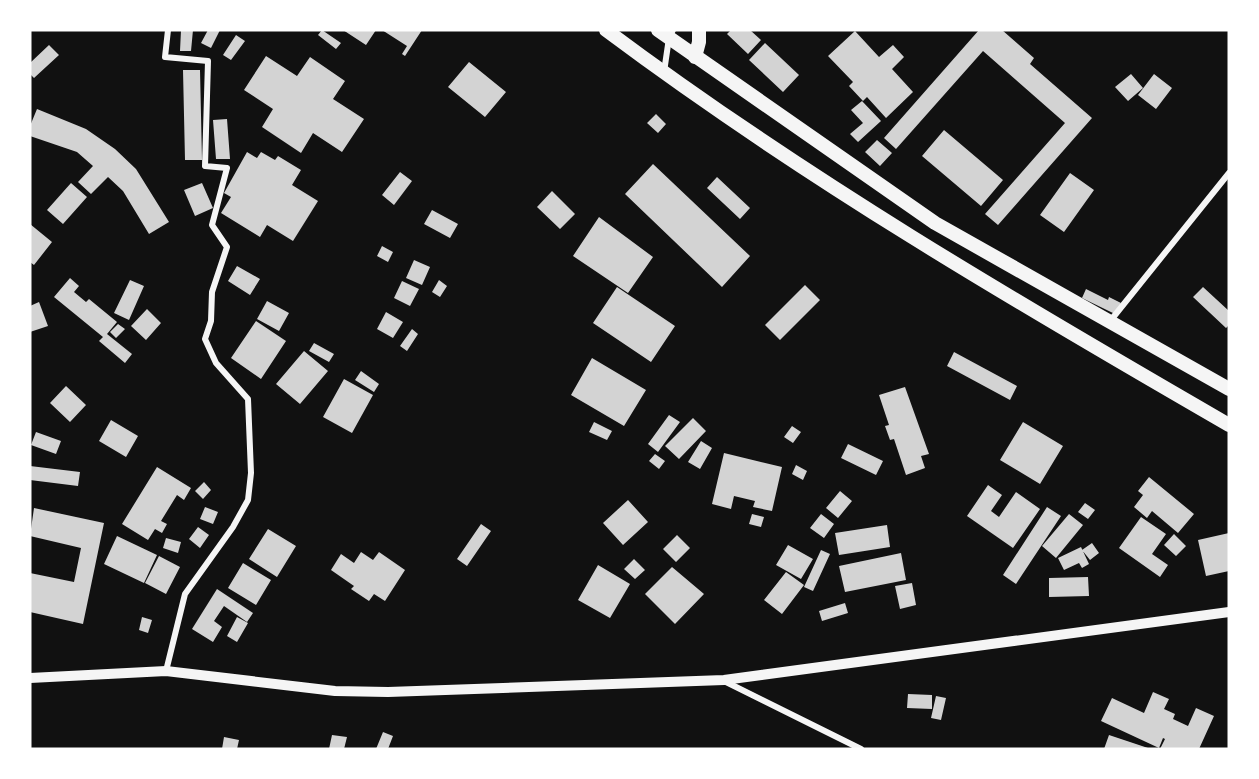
<svg xmlns="http://www.w3.org/2000/svg" width="1259" height="779" viewBox="0 0 1259 779" font-family="'Zilla Slab',serif">
	<rect width="100%" height="100%" fill="#111"/>
	<path fill="#d3d3d3" d="M181,30H193L191,51H180Z
		M208,30H220L211,48L201,43Z
		M322,30L341,43L336,49L318,35Z
		M343,30H376L366,45Z
		M382,30H422L405,56L402,54L407,46Z
		M731,30H750L761,40L748,54L727,34Z
		M979,30H1002L1034,58L1030,64L1092,118L998,225L985,214L1065,123L983,51L896,149L884,138Z
		M855,31L879,57L893,45L904,57L892,69L913,92L886,118L867,97L863,101L849,86L853,82L828,56Z
		M236,35L245,41L231,60L223,55Z
		M765,43L799,75L783,92L749,60Z
		M49,45L59,55L34,78L30,74V63Z
		M266,56L297,76L310,57L345,81L333,99L364,119L342,152L313,133L301,153L262,127L273,109L244,90Z
		M469,62L506,92L485,117L448,87Z
		M183,70H200L202,160H185Z
		M1131,74L1143,88L1128,101L1115,87Z
		M1154,74L1172,88L1156,109L1138,95Z
		M862,101L881,121L858,142L850,134L863,123L851,110Z
		M37,109L86,129L115,149L136,169L169,222L149,234L123,191L108,177L91,194L78,182L93,166L77,152L30,136V126Z
		M656,114L666,124L658,133L647,123Z
		M227,119L230,159H216L213,120Z
		M944,130L1003,180L981,206L922,156Z
		M877,140L892,153L880,166L865,152Z
		M247,152L257,158L261,152L275,160L278,156L301,170L292,185L318,201L293,241L267,225L260,237L221,213L231,197L224,193Z
		M653,164L750,256L722,287L625,194Z
		M400,172L412,181L394,205L382,195Z
		M1070,173L1094,190L1064,232L1040,215Z
		M717,177L750,208L740,219L707,188Z
		M71,183L87,197L63,224L47,210Z
		M202,183L213,208L195,216L184,190Z
		M552,191L575,214L560,229L537,207Z
		M432,210L458,224L450,238L424,224Z
		M599,217L653,257L628,293L573,256Z
		M30,224L52,242L34,265L30,262Z
		M382,246L393,252L388,262L377,256Z
		M414,260L430,267L422,285L406,278Z
		M237,266L260,279L250,295L228,281Z
		M70,278L79,286L74,292L86,302L89,299L117,322L107,334L132,354L125,363L99,341L103,337L54,297Z
		M130,280L144,286L129,320L114,313Z
		M439,280L447,286L440,297L432,292Z
		M402,281L419,289L410,306L394,298Z
		M805,285L820,300L780,340L765,325Z
		M617,287L675,326L651,362L593,323Z
		M1203,287L1229,311V325L1226,328L1193,297Z
		M1086,289L1108,300L1109,297L1121,303L1115,314L1082,298Z
		M267,301L289,313L279,331L257,319Z
		M39,302L48,326L30,332V306Z
		M147,309L161,323L146,340L131,326Z
		M386,312L403,322L393,338L377,329Z
		M256,321L286,341L261,379L231,358Z
		M118,324L125,329L116,338L110,332Z
		M412,329L418,334L407,351L400,346Z
		M314,343L334,354L329,362L309,351Z
		M304,351L328,371L300,404L276,384Z
		M954,352L1017,386L1010,400L947,366Z
		M592,358L646,390L624,426L571,395Z
		M361,371L379,384L374,392L355,380Z
		M344,379L373,395L352,433L323,417Z
		M66,386L86,405L70,422L50,403Z
		M905,387L929,454L921,456L925,468L906,475L894,439L890,440L885,426L889,425L879,395Z
		M669,415L680,422L658,452L648,444Z
		M693,418L706,431L679,459L665,446Z
		M111,420L138,436L126,457L99,441Z
		M594,422L612,431L607,440L589,432Z
		M1023,422L1063,446L1040,484L1000,460Z
		M792,426L801,432L793,443L784,437Z
		M36,432L61,441L56,454L31,445Z
		M701,441L712,448L700,469L688,462Z
		M848,444L883,461L876,475L841,458Z
		M724,453L782,467L772,511L753,507L755,501L734,496L731,509L712,504Z
		M655,454L665,461L659,469L649,461Z
		M796,465L807,471L803,480L792,474Z
		M30,466L80,472L78,486L30,480Z
		M157,467L191,488L184,500L177,495L161,521L167,524L162,533L155,529L148,540L122,524Z
		M1149,477L1194,514L1178,533L1152,511L1147,518L1134,507L1143,495L1138,491Z
		M204,482L211,490L203,499L195,491Z
		M988,485L1002,495L991,511L999,517L1016,492L1040,509L1013,548L967,516Z
		M840,491L852,501L838,518L826,508Z
		M628,500L648,522L623,545L603,523Z
		M1085,503L1095,510L1088,519L1078,512Z
		M205,507L218,512L213,524L200,519Z
		M1047,507L1061,516L1016,584L1003,575Z
		M34,508L104,523L83,624L30,612V573L74,582L81,548L30,536Z
		M752,514L764,517L761,527L749,524Z
		M821,514L834,524L824,538L810,528Z
		M1069,514L1083,525L1056,558L1042,546Z
		M1141,517L1166,534L1152,554L1168,565L1160,577L1119,548Z
		M481,524L491,531L467,566L457,559Z
		M887,525L890,547L839,555L835,533Z
		M198,527L209,535L200,548L189,539Z
		M268,529L296,546L277,577L249,559Z
		M1229,533V571L1206,576L1198,540Z
		M1174,534L1186,546L1176,556L1164,545Z
		M677,535L690,548L676,562L663,549Z
		M117,536L157,555L144,583L104,564Z
		M166,538L181,542L178,553L163,548Z
		M1092,543L1099,553L1090,560L1082,550Z
		M788,545L813,559L801,579L776,565Z
		M1081,547L1089,564L1082,568L1079,563L1064,570L1058,558Z
		M821,550L830,554L813,591L804,587Z
		M361,552L373,560L379,552L405,570L385,601L374,594L369,601L351,589L354,586L331,570L341,554L354,563Z
		M901,553L906,580L845,592L839,566Z
		M159,556L180,567L166,594L145,583Z
		M634,559L645,570L635,579L624,569Z
		M243,563L271,580L256,605L228,588Z
		M598,565L630,584L610,618L578,600Z
		M672,567L704,594L675,624L645,594Z
		M786,572L804,585L782,614L764,600Z
		M1088,577L1089,596L1049,597V578Z
		M912,583L916,605L900,609L895,586Z
		M217,589L253,613L247,622L224,606L214,621L222,627L213,642L192,629Z
		M845,603L848,613L822,621L819,611Z
		M142,617L152,620L148,633L139,630Z
		M237,617L248,623L237,642L227,636Z
		M1153,692L1169,699L1164,709L1175,714L1173,719L1188,726L1196,708L1214,716L1199,749H1160L1165,739L1163,738L1159,748L1101,721L1112,698L1144,713Z
		M908,694L932,695V709L907,708Z
		M936,696L946,698L941,720L931,718Z
		M383,732L393,736L388,749H376Z
		M332,735L347,737L344,749H329Z
		M1109,735L1151,749H1104Z
		M224,737L239,740L237,749H222Z"/>
	<g fill="none" stroke-linecap="round" stroke-linejoin="round">
		<path stroke="#f5f5f5" stroke-width="6" d="M664,72L669,38L673,30
			M1111,320L1229,173
			M166,671L185,594L233,527L248,500L251,473L248,399L216,363L205,339L211,321L212,292L227,247L212,225L227,168L205,166L208,61L165,57L168,30
			M724,681L861,749"/>
		<path stroke="#f5f5f5" stroke-width="10" d="M30,678L166,671L335,691L388,692L724,680L1229,612"/>
		<path stroke="#f5f5f5" stroke-width="14" d="M606,30C804,178 1016,302 1229,425
			M658,30L935,223L1229,389
			M695,57L699,42V30"/>
	</g>
	<rect width="1259" height="779" fill="none" stroke="#ffffff" stroke-width="63"/>
</svg>
